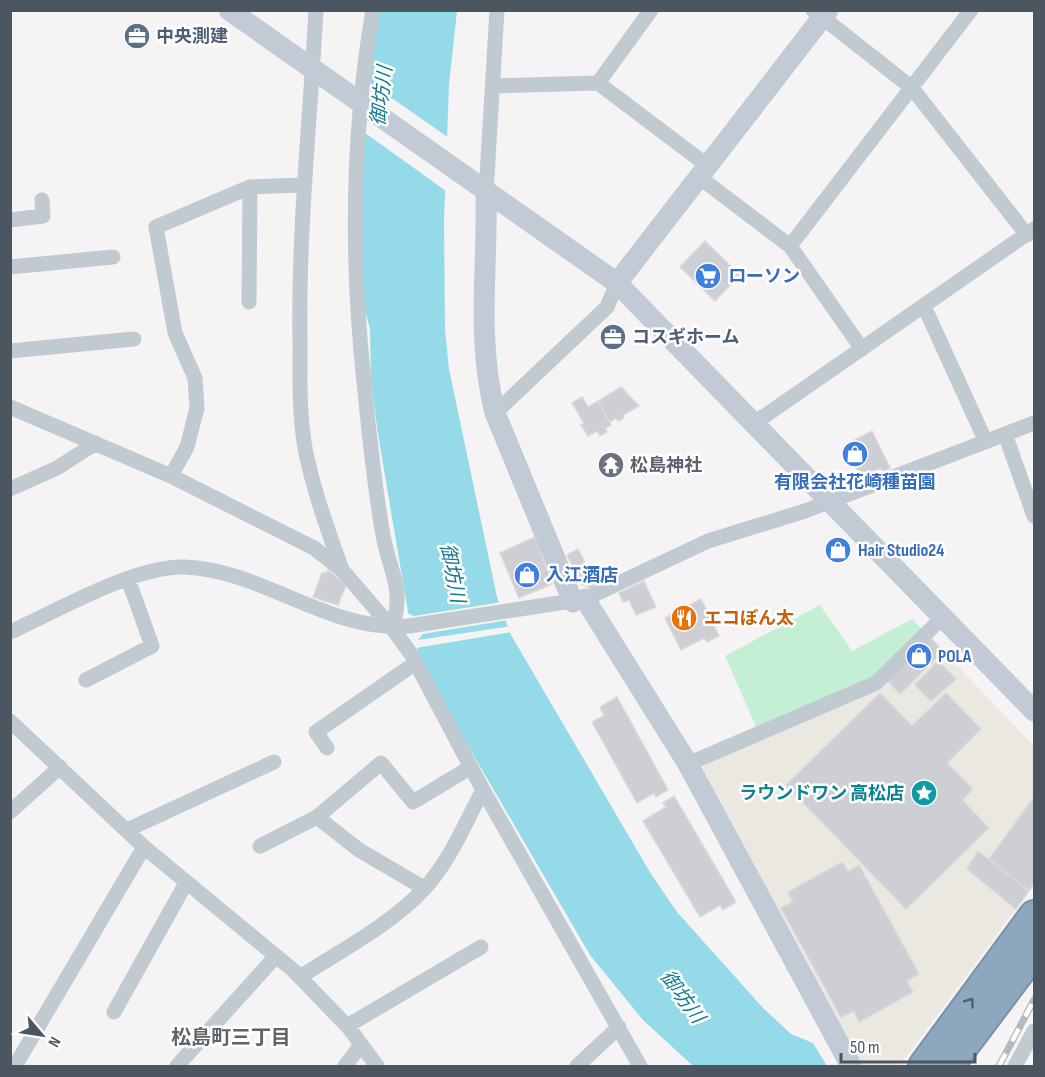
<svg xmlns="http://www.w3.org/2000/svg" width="1045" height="1077" viewBox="0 0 1045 1077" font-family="'Sofia Sans Condensed','Noto Sans JP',sans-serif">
	<rect width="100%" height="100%" fill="#f5f3f3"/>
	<path fill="#eae8e1" d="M930,637L1034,746V884L906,1057L896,1066H863L703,769L705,763Z"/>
	<path fill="#c5efd4" d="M820,605L852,651L912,619L923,630L873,680L757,729L725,656Z"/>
	<path fill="#94dae9" d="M376,11H457L449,84L444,221L445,329L449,369L497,597L511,635L651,874L677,912L763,1008L791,1034L813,1043L827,1066H693L643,1020L590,955L446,708L419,655L408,612L378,434L371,381L370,329L363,303L362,145Z"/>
	<path fill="#f5f3f3" d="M363,78L449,138L446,191L361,130Z
		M502,602L508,620L423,634L418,640L511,626L512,632L416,648L405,612L414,616Z"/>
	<path fill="#cdcfd5" stroke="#d7d9dd" stroke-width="1.5" d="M705,241L740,275L715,301L680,267Z
		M621,387L639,406L623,415L624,418L618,421L616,418L610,422L598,401Z
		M582,397L588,407L598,401L611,425L605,428L607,432L600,436L597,431L588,436L581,425L584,423L572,403Z
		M872,431L890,468L883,472L881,468L861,477L845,445Z
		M535,537L552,584L519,598L500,553Z
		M578,549L597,586L592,589L581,584L567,555Z
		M328,570L346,585L338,605L313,597L322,573H326Z
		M644,581L656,607L636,615L629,600L623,602L619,593Z
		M701,599L719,636L707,642L704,638L681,650L665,618Z
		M930,637L943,651L900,694L887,680Z
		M938,661L956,679L931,701L915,685Z
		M880,693L912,726L946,693L981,729L947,763L973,789L962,800L989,828L906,909L786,785Z
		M617,697L668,790L656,797L654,793L637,803L592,722L604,716L600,707Z
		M674,796L736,902L723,910L720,905L700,917L643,821L666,807L663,803Z
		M1034,797V883L1029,891L989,859Z
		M978,851L1029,891L1016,909L967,869Z
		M842,862L848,872L859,865L919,974L907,981L913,992L859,1022L854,1011L841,1017L781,908L793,902L788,892Z"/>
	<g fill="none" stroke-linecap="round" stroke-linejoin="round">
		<defs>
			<path id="highway" d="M923,1066L1034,915
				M949,1066L1034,953"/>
		</defs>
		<use href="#highway" stroke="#7892aa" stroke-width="32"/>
		<path stroke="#c1cad1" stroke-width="15" d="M316,10C310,122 298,232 300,343C300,377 299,414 305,448C313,490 328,530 342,570
			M373,10C352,132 351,260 364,382C369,433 374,485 383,535C390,574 405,587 392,628
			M813,10L912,88L1027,235
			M598,83L651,10
			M493,86L598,83L708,166
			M699,177L790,246L971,10
			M486,193L497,10
			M10,220L43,216L42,200
			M790,246L862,349
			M10,267L113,257
			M249,302L250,187
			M924,306L986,442
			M10,351L134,339
			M10,407L171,476L314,548L342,570L392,628L411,654L483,790L640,1066
			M495,413L607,307L617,283
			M753,424L1034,229
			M1005,434L1034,516
			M171,476L187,447L197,408L195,378L175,333L156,227L250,187L303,185
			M10,489L57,468L96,443
			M10,632C57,611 135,565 185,567C263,570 330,633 409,626L585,599L708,541L805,511L1034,423
			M86,680L152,646L128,579
			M10,721L144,847L293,970L349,1028L377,1066
			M327,748L316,732L414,664
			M688,764L876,683L943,617
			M10,812L60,767
			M317,817L381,763L413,802L471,767
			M127,830L274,762
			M260,846L317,817L359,850L424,888
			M300,977C342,950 390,925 424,889C450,861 465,823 483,790
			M114,1012L186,883
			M347,1026L481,947
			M15,1066L144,847
			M177,1066L276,956
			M345,1066L361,1045
			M577,1066L619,1027
			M1015,1066L1034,1031"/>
		<path stroke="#c2cbd5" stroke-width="21" d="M229,10L617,283L1034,711
			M486,193C488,270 476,337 495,413L573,602
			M617,283L828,10
			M585,599L688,764L851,1066"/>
		<use href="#highway" stroke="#8da7be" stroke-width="28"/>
		<defs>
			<path id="rail" d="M999,1066L1034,1000"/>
		</defs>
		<use href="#rail" stroke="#b5b8bc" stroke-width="7"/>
		<use href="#rail" stroke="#fff" stroke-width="4.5" stroke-dasharray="14" stroke-linecap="butt"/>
	</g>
	<defs><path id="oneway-chevron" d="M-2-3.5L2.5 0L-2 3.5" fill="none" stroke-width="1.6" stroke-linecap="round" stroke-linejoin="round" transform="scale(1.5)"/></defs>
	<use stroke="#525e69" href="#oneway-chevron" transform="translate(970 1002) rotate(-55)"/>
	<defs>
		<symbol id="office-disc" viewBox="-11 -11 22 22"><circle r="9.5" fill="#5c6f8a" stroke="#fff"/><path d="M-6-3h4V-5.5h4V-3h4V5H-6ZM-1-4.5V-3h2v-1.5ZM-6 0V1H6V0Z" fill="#fff"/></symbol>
		<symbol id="supermarket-disc" viewBox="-11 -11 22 22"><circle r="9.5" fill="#3f7fe0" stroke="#fff"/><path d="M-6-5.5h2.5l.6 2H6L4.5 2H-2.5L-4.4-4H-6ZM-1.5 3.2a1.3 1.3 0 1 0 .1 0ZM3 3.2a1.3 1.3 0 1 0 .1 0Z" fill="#fff"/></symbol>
		<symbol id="shop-disc" viewBox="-11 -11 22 22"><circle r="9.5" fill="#3f7fe0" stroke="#fff"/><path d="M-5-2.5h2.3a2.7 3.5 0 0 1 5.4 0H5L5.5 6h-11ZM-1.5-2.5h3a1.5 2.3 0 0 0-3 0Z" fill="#fff"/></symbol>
		<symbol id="temple-disc" viewBox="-11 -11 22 22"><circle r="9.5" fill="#6b7280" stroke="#fff"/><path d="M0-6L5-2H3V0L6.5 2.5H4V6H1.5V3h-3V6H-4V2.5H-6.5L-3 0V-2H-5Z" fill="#fff"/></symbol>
		<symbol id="restaurant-disc" viewBox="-11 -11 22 22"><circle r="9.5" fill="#e8710a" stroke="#fff"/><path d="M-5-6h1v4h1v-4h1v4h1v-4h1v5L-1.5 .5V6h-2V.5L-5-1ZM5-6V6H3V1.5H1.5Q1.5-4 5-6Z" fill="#fff"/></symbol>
		<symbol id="sight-disc" viewBox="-11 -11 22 22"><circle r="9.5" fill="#0f9aa8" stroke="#fff"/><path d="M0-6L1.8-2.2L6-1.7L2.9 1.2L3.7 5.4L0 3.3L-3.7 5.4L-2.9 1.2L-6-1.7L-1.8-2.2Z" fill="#fff"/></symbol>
	</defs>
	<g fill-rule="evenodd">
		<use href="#office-disc" x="122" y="21" width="30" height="30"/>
		<use href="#supermarket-disc" x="693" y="261" width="30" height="30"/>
		<use href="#office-disc" x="598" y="322" width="30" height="30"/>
		<use href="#shop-disc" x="840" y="439" width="30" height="30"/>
		<use href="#temple-disc" x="596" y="450" width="30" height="30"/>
		<use href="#shop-disc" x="823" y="535" width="30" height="30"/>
		<use href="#shop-disc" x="512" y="560" width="30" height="30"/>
		<use href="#restaurant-disc" x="669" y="603" width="30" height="30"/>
		<use href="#shop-disc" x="904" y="641" width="30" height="30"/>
		<use href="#sight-disc" x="909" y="778" width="30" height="30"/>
	</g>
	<g text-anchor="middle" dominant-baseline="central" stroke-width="5" stroke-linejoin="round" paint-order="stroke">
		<g font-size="18" font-weight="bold" fill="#4e5e75" stroke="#fff" text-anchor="start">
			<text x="156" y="36">中央測建</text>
			<text x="632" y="337">コスギホーム</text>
		</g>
		<g font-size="18" font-weight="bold" fill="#366cbe" stroke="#fff" text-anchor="start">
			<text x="728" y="276">ローソン</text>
			<text x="855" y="482" text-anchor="middle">有限会社花崎種苗園</text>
			<text x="858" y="550">Hair Studio24</text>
			<text x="546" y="575">入江酒店</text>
			<text x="938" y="656">POLA</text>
		</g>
		<g font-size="18" font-weight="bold" fill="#5b616d" stroke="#fff" text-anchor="start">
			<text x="630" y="465">松島神社</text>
		</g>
		<g font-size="18" font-weight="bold" fill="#c56008" stroke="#fff" text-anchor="start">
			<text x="704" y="618">エコぽん太</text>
		</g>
		<g font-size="18" font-weight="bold" fill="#0d838f" stroke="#fff" text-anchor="end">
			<text x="904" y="793">ラウンドワン 高松店</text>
		</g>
		<g font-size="20" font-style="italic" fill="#137c93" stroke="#fff">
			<text transform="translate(382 96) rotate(-83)">御坊川</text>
			<text transform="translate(452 573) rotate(79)">御坊川</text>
			<text transform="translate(682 997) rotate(54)">御坊川</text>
		</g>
		<g font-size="20" font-weight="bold" fill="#5f6367" stroke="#fff">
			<text x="231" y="1038">松島町三丁目</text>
		</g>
	</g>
	<rect width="1045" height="1077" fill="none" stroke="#4b5660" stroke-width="24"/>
	<g transform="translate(42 1035) rotate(119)" stroke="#ffffff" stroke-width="4.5" paint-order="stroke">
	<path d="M0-4.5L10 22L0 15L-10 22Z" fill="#4b5660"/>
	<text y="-9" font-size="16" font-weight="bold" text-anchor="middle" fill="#4b5660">N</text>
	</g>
	<path d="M841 1053v9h134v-9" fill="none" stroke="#4b5660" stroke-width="3"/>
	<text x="850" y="1053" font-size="18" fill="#4b5660" stroke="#ffffff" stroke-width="4.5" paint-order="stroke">50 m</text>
</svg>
